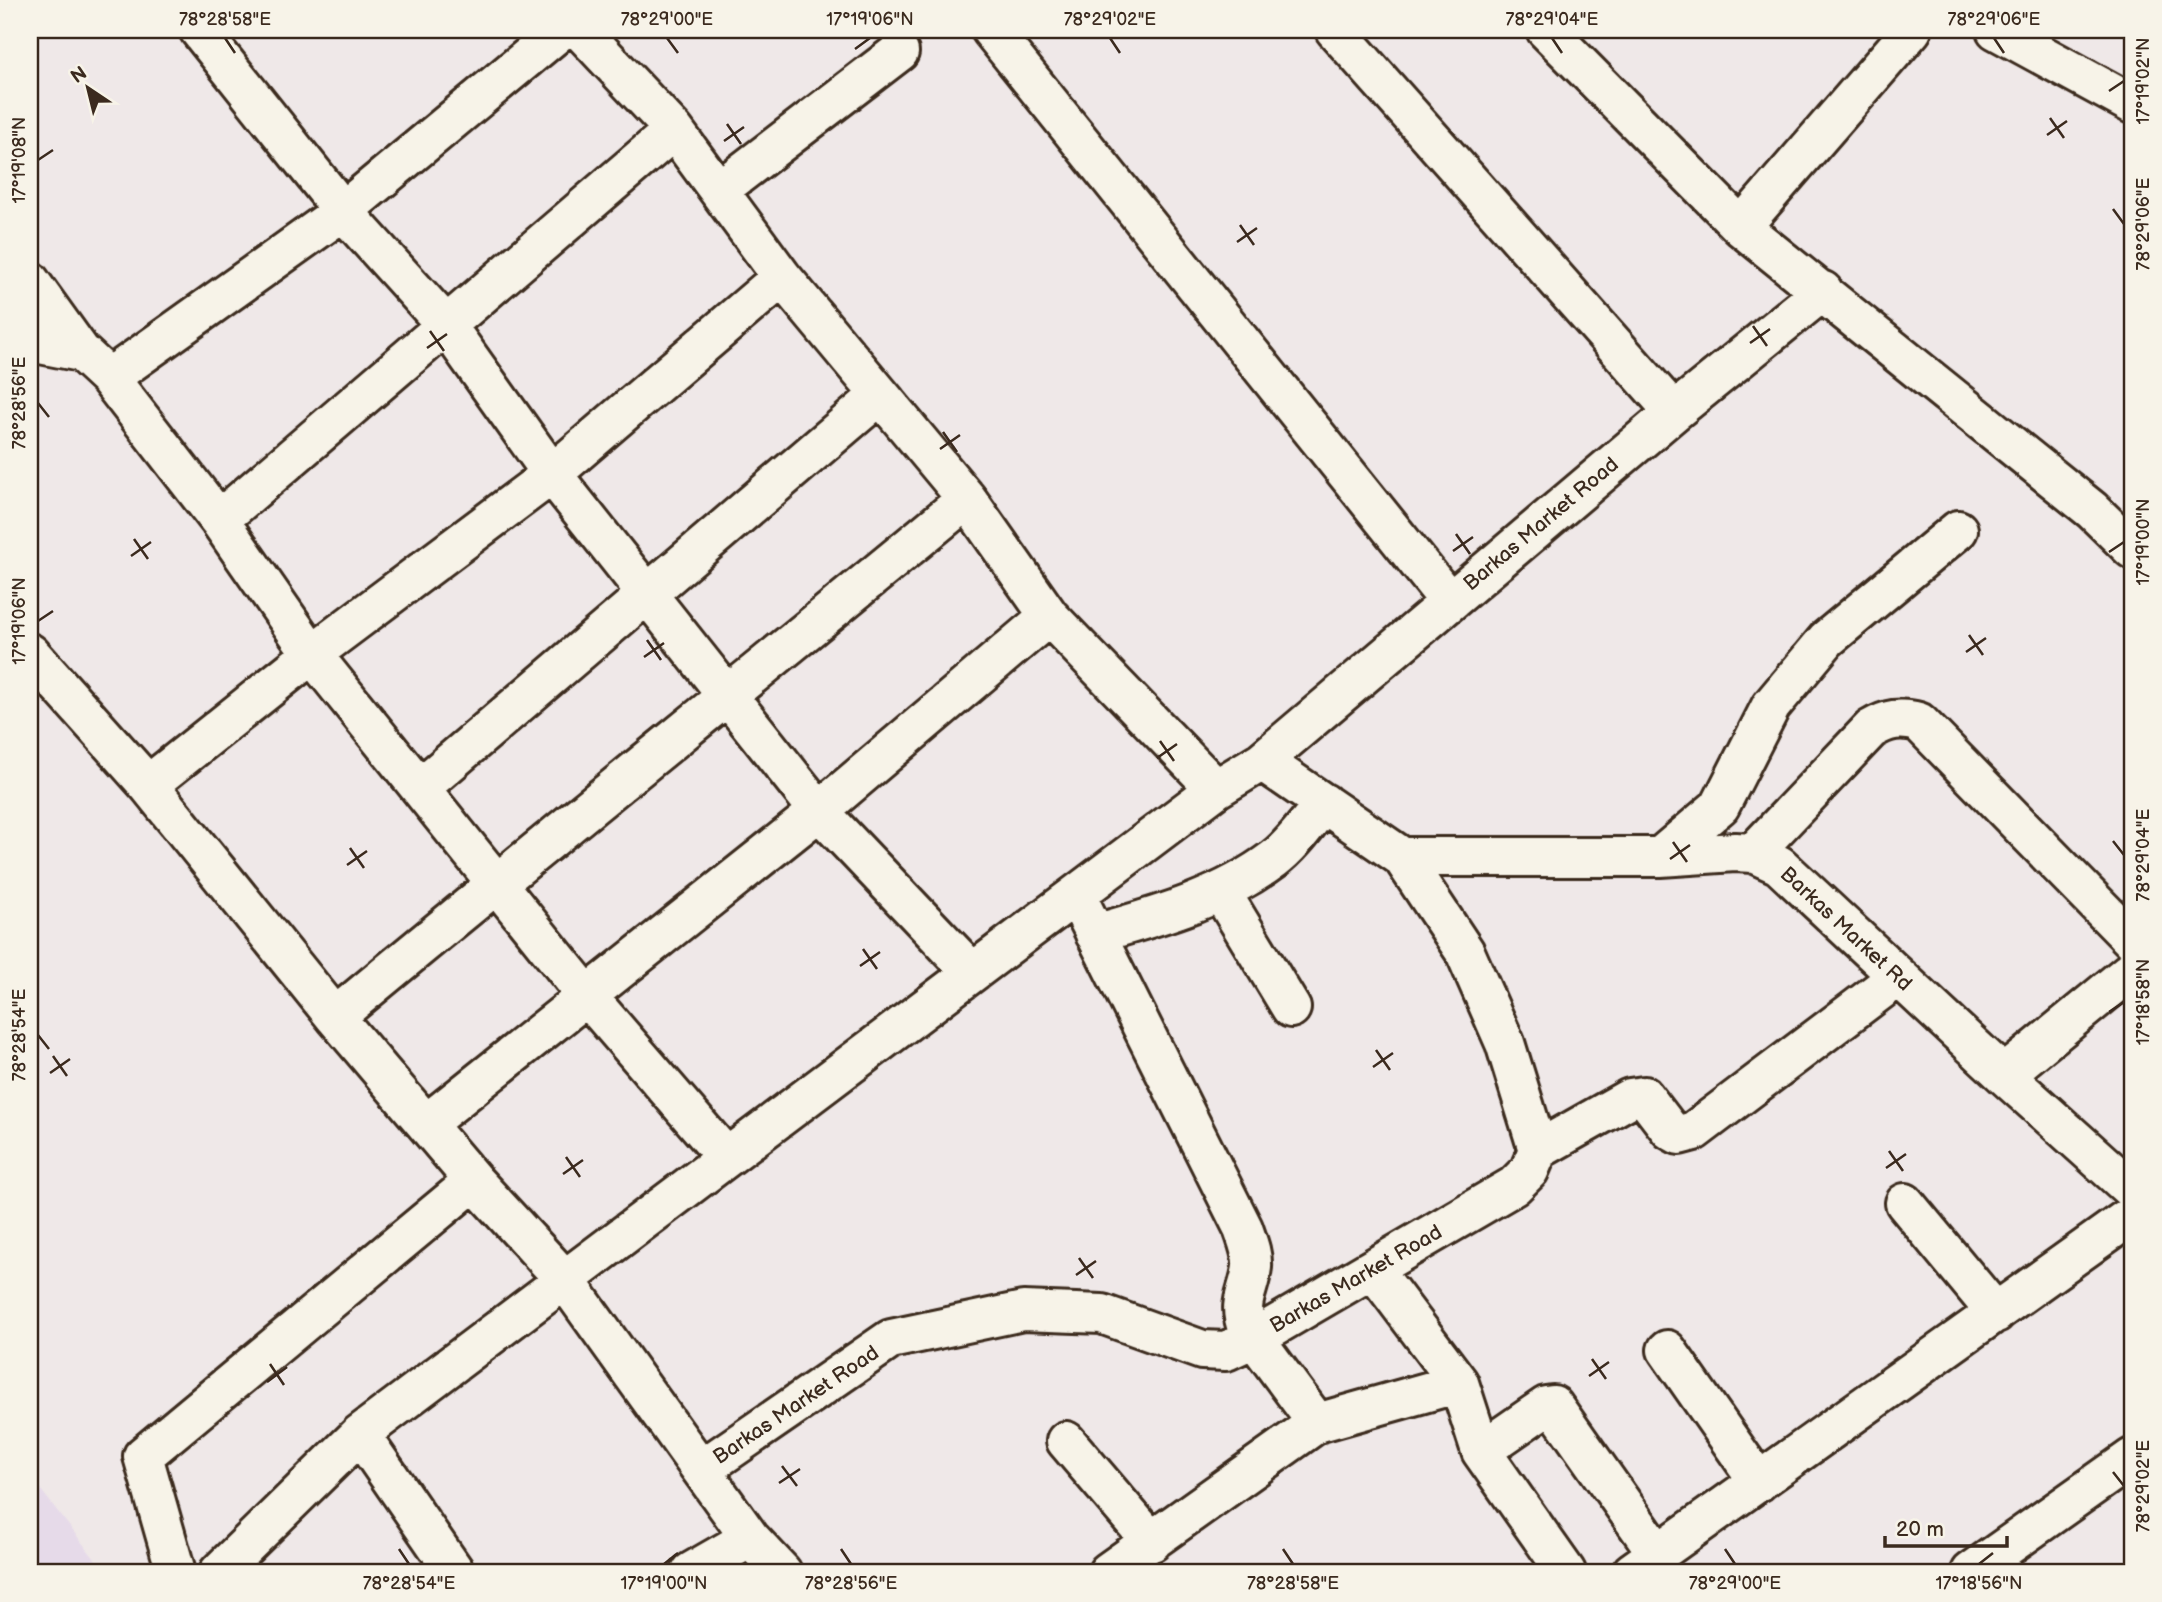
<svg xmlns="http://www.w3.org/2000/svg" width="2162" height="1602" viewBox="0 0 2162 1602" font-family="'Balsamiq Sans',sans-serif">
	<rect width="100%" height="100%" fill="#efe8e8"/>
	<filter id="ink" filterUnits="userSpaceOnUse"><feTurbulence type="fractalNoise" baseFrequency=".0143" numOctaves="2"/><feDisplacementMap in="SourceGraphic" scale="14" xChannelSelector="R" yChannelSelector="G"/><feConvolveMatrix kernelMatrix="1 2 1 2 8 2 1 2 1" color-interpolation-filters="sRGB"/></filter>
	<g filter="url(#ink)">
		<path fill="#e6dae9" d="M30,1476L105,1572H30Z"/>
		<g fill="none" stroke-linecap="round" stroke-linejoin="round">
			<defs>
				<path id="street" d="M199,30L343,211L446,325L552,474L819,811L972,972
					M580,30L674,130L782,277L967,499L1049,616L1216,789
					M991,30L1449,601
					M1335,30L1674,412
					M1546,30L1741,227L2092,510L2132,549
					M1996,30L2132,104
					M719,190L899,52
					M1741,227L1912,30
					M30,281L81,352L109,378L219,520L312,654L587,996L726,1157
					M30,342L81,352
					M109,378L343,211L561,30
					M219,520L674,130
					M30,653L148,785L335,1017L474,1181L565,1280L750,1538L782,1572
					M148,785L312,654L552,474L782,277
					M420,788L880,395
					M1753,853L1871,729C1888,719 1900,717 1919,722L2132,940
					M1402,857H1660L1735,852L1753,853L1779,865L2004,1075L2132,1190
					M1660,857L1720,806L1771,706L1827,639L1958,530
					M1221,892L1291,1008
					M1076,895L1243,1228C1247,1240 1253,1254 1252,1267C1249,1292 1237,1302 1247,1328L1317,1423L1108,1572
					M1095,934C1158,916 1221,899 1274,859C1293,845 1309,821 1324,803
					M335,1017C544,843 757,673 967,499
					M2004,1075L2132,970
					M426,1124L819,811L1049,616
					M1538,1150L1630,1098L1644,1096L1670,1130L1679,1135L1694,1131L1898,977
					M1905,1203L1996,1313
					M1373,1269L1459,1383
					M1667,1350L1759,1482
					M1317,1423L1459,1383L1481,1451L1566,1572
					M360,1434L455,1572
					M1066,1441L1152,1542
					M1481,1451L1546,1406L1553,1405L1658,1554
					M702,1469L891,1339L1023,1311L1102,1314L1202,1350L1226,1351L1254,1338L1514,1186L1529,1171L1538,1150L1505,1043L1465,952L1402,857L1262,761
					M176,1572L143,1456L474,1181
					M219,1572L360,1434L1216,789L1262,761L1674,412L1823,291
					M691,1572L750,1538
					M1632,1572L2132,1215
					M1971,1572L2132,1458"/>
			</defs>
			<use href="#street" stroke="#3b2a1e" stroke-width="44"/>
			<use href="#street" stroke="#f7f3e8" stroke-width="38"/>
		</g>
	</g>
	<path fill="none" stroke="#3b2a1e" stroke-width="2.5" d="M225,38L235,53M667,38L678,53M1110,38L1120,53M1552,38L1562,53M1994,38L2004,53M855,49L870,38M2109,91L2124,81M2050,118L2064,138M727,124L741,144M2047,135L2067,121M724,141L744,127M38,160L53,150M2113,209L2124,224M1240,225L1254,245M1237,242L1257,228M1753,326L1767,346M430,331L444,351M1750,343L1770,329M427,348L447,334M38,403L49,417M943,432L957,452M940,449L960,435M1456,534L1470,554M134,539L148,559M1453,551L1473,537M2109,552L2124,542M131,556L151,542M38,621L53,611M1969,635L1983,655M647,640L661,660M1966,652L1986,638M644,657L664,643M1160,741L1174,761M1157,758L1177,744M2113,841L2124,855M1673,842L1687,862M350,848L364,868M1670,859L1690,845M347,865L367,851M863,949L877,969M860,966L880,952M2109,1012L2124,1002M38,1035L49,1049M1376,1050L1390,1070M53,1056L67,1076M1373,1067L1393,1053M50,1073L70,1059M1889,1151L1903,1171M566,1157L580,1177M1886,1168L1906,1154M563,1174L583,1160M1079,1258L1093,1278M1076,1275L1096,1261M1592,1359L1606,1379M270,1364L284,1385M1589,1376L1609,1362M267,1382L287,1367M782,1466L797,1486M2113,1472L2124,1486M779,1483L800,1469M399,1549L409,1564M841,1549L851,1564M1283,1549L1293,1564M1725,1549L1735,1564M664,1564L678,1553M1979,1564L1993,1553"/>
	<g text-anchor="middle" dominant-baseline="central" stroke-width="7" stroke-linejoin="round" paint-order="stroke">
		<g font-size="21" fill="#3b2a1e" stroke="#f7f3e8">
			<text transform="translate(1541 524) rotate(-40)">Barkas Market Road</text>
			<text transform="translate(1846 929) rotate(43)">Barkas Market Rd</text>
			<text transform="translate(1356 1279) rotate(-30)">Barkas Market Road</text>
			<text transform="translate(796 1405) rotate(-34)">Barkas Market Road</text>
		</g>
	</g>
	<rect width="2162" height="1602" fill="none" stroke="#f7f3e8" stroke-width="77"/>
	<g transform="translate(88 88) rotate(325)" stroke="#f7f3e8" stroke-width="5" paint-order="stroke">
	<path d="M0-5L12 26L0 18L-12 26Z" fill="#3b2a1e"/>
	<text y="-10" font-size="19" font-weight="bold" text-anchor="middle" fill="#3b2a1e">N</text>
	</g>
	<path d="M1885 1536v10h122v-10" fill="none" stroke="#3b2a1e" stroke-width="3.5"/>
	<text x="1896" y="1536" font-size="21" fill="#3b2a1e" stroke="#f7f3e8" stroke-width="5" paint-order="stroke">20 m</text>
	<rect x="38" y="38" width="2086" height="1526" fill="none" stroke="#3b2a1e" stroke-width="2.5"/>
	<g font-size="18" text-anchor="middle" fill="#3b2a1e">
		<text x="225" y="25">78°28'58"E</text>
		<text x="667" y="25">78°29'00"E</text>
		<text x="870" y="25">17°19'06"N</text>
		<text x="1110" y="25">78°29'02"E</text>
		<text x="1552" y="25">78°29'04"E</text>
		<text x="1994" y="25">78°29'06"E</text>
		<text transform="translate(2143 81) rotate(-90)" y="6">17°19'02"N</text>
		<text transform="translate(19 160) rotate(-90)" y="6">17°19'08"N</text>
		<text transform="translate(2143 224) rotate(-90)" y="6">78°29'06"E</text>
		<text transform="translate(19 403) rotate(-90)" y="6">78°28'56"E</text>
		<text transform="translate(2143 542) rotate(-90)" y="6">17°19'00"N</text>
		<text transform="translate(19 621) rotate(-90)" y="6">17°19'06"N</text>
		<text transform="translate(2143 855) rotate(-90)" y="6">78°29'04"E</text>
		<text transform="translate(2143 1002) rotate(-90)" y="6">17°18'58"N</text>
		<text transform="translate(19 1035) rotate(-90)" y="6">78°28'54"E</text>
		<text transform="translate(2143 1486) rotate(-90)" y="6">78°29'02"E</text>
		<text x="409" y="1589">78°28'54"E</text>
		<text x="664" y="1589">17°19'00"N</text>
		<text x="851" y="1589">78°28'56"E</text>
		<text x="1293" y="1589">78°28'58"E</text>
		<text x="1735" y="1589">78°29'00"E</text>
		<text x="1979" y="1589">17°18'56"N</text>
	</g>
</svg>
